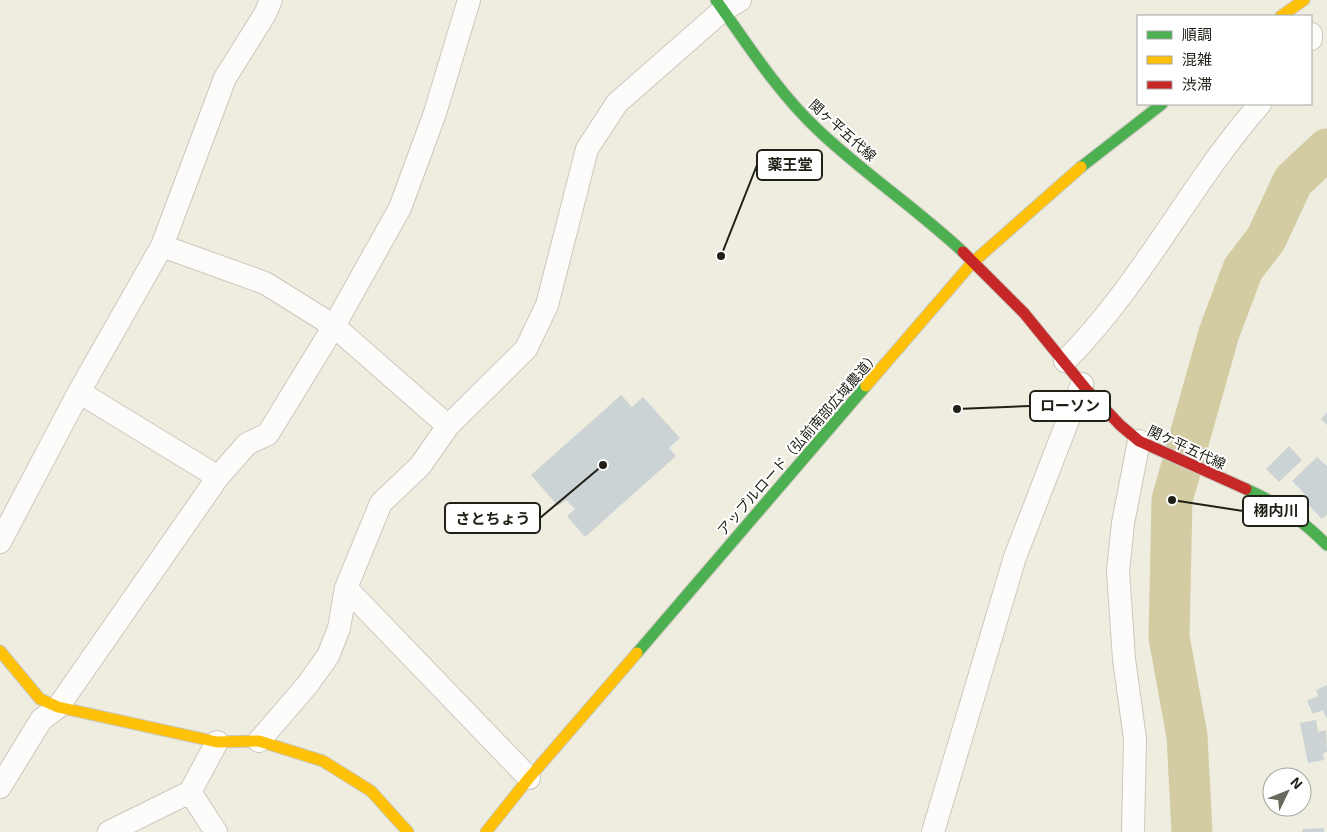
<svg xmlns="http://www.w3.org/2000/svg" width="1327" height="832" viewBox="0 0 1327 832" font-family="'Exo 2','Noto Sans JP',sans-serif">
	<rect width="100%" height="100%" fill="#efede0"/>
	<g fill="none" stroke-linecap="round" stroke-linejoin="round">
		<path stroke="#d3cba2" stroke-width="41" d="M1192,832L1187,736L1169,637L1172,500L1219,333L1243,269L1266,239L1293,181L1327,149"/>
	</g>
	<path fill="#ccd3d4" d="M621,395L632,407L643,397L680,438L669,448L676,456L585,537L567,516L575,509L566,500L558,506L531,475Z
		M1327,412V425L1321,419Z
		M1289,446L1302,460L1279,482L1266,469Z
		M1317,457L1327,466V515L1322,519L1302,498L1306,495L1292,481Z
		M1327,685V719L1323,710L1313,714L1307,701L1318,696L1316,690Z
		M1316,720L1318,732L1326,730L1327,752L1323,753L1324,760L1308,763L1300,723Z
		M1324,828V832H1302V829Z"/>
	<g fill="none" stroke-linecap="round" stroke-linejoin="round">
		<defs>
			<path id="street" d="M1311,34V39
				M162,246L265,283L334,326L448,426
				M1065,361C1142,284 1189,185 1260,104
				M79,392L218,477
				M0,542L79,392L162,246L225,78L265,14L271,0
				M346,588L529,778
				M259,741L308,684L328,656L339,628L346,588L381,503L420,466L448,426L526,349L547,305L587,149L617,103L723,10L740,0
				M0,787L41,720L58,707L218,477L247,444L268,434L334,326L400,208L435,113L469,0
				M109,832L190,792
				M216,832L190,792L217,742
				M933,832L1015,557L1082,384
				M1133,832L1135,739L1124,659L1118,571L1123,523L1139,441"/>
			<path id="fast" d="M716,0C748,45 777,91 817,129C863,173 916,208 963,252
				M1081,167L1162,104
				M1246,489C1279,504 1301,519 1327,545
				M637,653L866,386"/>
			<path id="slow" d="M1281,16L1304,0
				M866,386L972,263L1081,167
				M0,651L40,699L58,707L217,742L259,741L323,761L371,791L408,832
				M486,832L529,778L637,653"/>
			<path id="jam" d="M963,252L1024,313L1086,389L1120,425L1139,441L1246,489"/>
		</defs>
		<use href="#street" stroke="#cac8be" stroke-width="24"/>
		<use href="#fast" stroke="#cac8be" stroke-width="13"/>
		<use href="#slow" stroke="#cac8be" stroke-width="13"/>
		<use href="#jam" stroke="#cac8be" stroke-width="13"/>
		<use href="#street" stroke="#fdfcfa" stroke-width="22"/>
		<use href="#fast" stroke="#4caf50" stroke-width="11"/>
		<use href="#slow" stroke="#ffc107" stroke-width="11"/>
		<use href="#jam" stroke="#c62828" stroke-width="11"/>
	</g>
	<g text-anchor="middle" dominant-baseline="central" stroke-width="4" stroke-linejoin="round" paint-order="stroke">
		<g font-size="14" fill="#212017" stroke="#fff">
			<text transform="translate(843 130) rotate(42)">関ヶ平五代線</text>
			<text transform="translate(798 443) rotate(-49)">アップルロード（弘前南部広域農道）</text>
			<text transform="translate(1187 447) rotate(25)">関ケ平五代線</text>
		</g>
	</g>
	<path fill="none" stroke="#212017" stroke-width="2" d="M721 256L757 165M957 409L1030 406M1172 500L1243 511M603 465L540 518"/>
	<g fill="#212017" stroke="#fff" stroke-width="2">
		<circle cx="721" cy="256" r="5"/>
		<circle cx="957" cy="409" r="5"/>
		<circle cx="1172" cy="500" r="5"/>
		<circle cx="603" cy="465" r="5"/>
	</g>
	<g fill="#fff" stroke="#212017" stroke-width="2">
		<rect x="757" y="150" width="65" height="30" rx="5"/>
		<rect x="1030" y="391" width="80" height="30" rx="5"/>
		<rect x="1243" y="496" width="65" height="30" rx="5"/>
		<rect x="445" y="503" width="95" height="30" rx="5"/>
	</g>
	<g font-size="15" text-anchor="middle" font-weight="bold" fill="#212017">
		<text x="790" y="170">薬王堂</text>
		<text x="1070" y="411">ローソン</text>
		<text x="1276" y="516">栩内川</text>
		<text x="493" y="524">さとちょう</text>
	</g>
	<rect x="1137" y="15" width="175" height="90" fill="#ffffff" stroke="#a6a6a2"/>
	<rect x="1147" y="31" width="25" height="8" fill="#4caf50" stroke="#a6a6a2"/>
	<text x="1182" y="40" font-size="15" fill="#212017">順調</text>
	<rect x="1147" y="56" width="25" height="8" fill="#ffc107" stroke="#a6a6a2"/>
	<text x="1182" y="65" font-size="15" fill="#212017">混雑</text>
	<rect x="1147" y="81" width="25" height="8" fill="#c62828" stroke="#a6a6a2"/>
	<text x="1182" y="90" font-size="15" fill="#212017">渋滞</text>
	<g transform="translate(1287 792) rotate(47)"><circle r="24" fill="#ffffff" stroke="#a6a6a2"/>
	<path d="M0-4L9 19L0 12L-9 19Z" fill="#69685d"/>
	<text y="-8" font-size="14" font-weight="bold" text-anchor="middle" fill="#212017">N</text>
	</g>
</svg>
